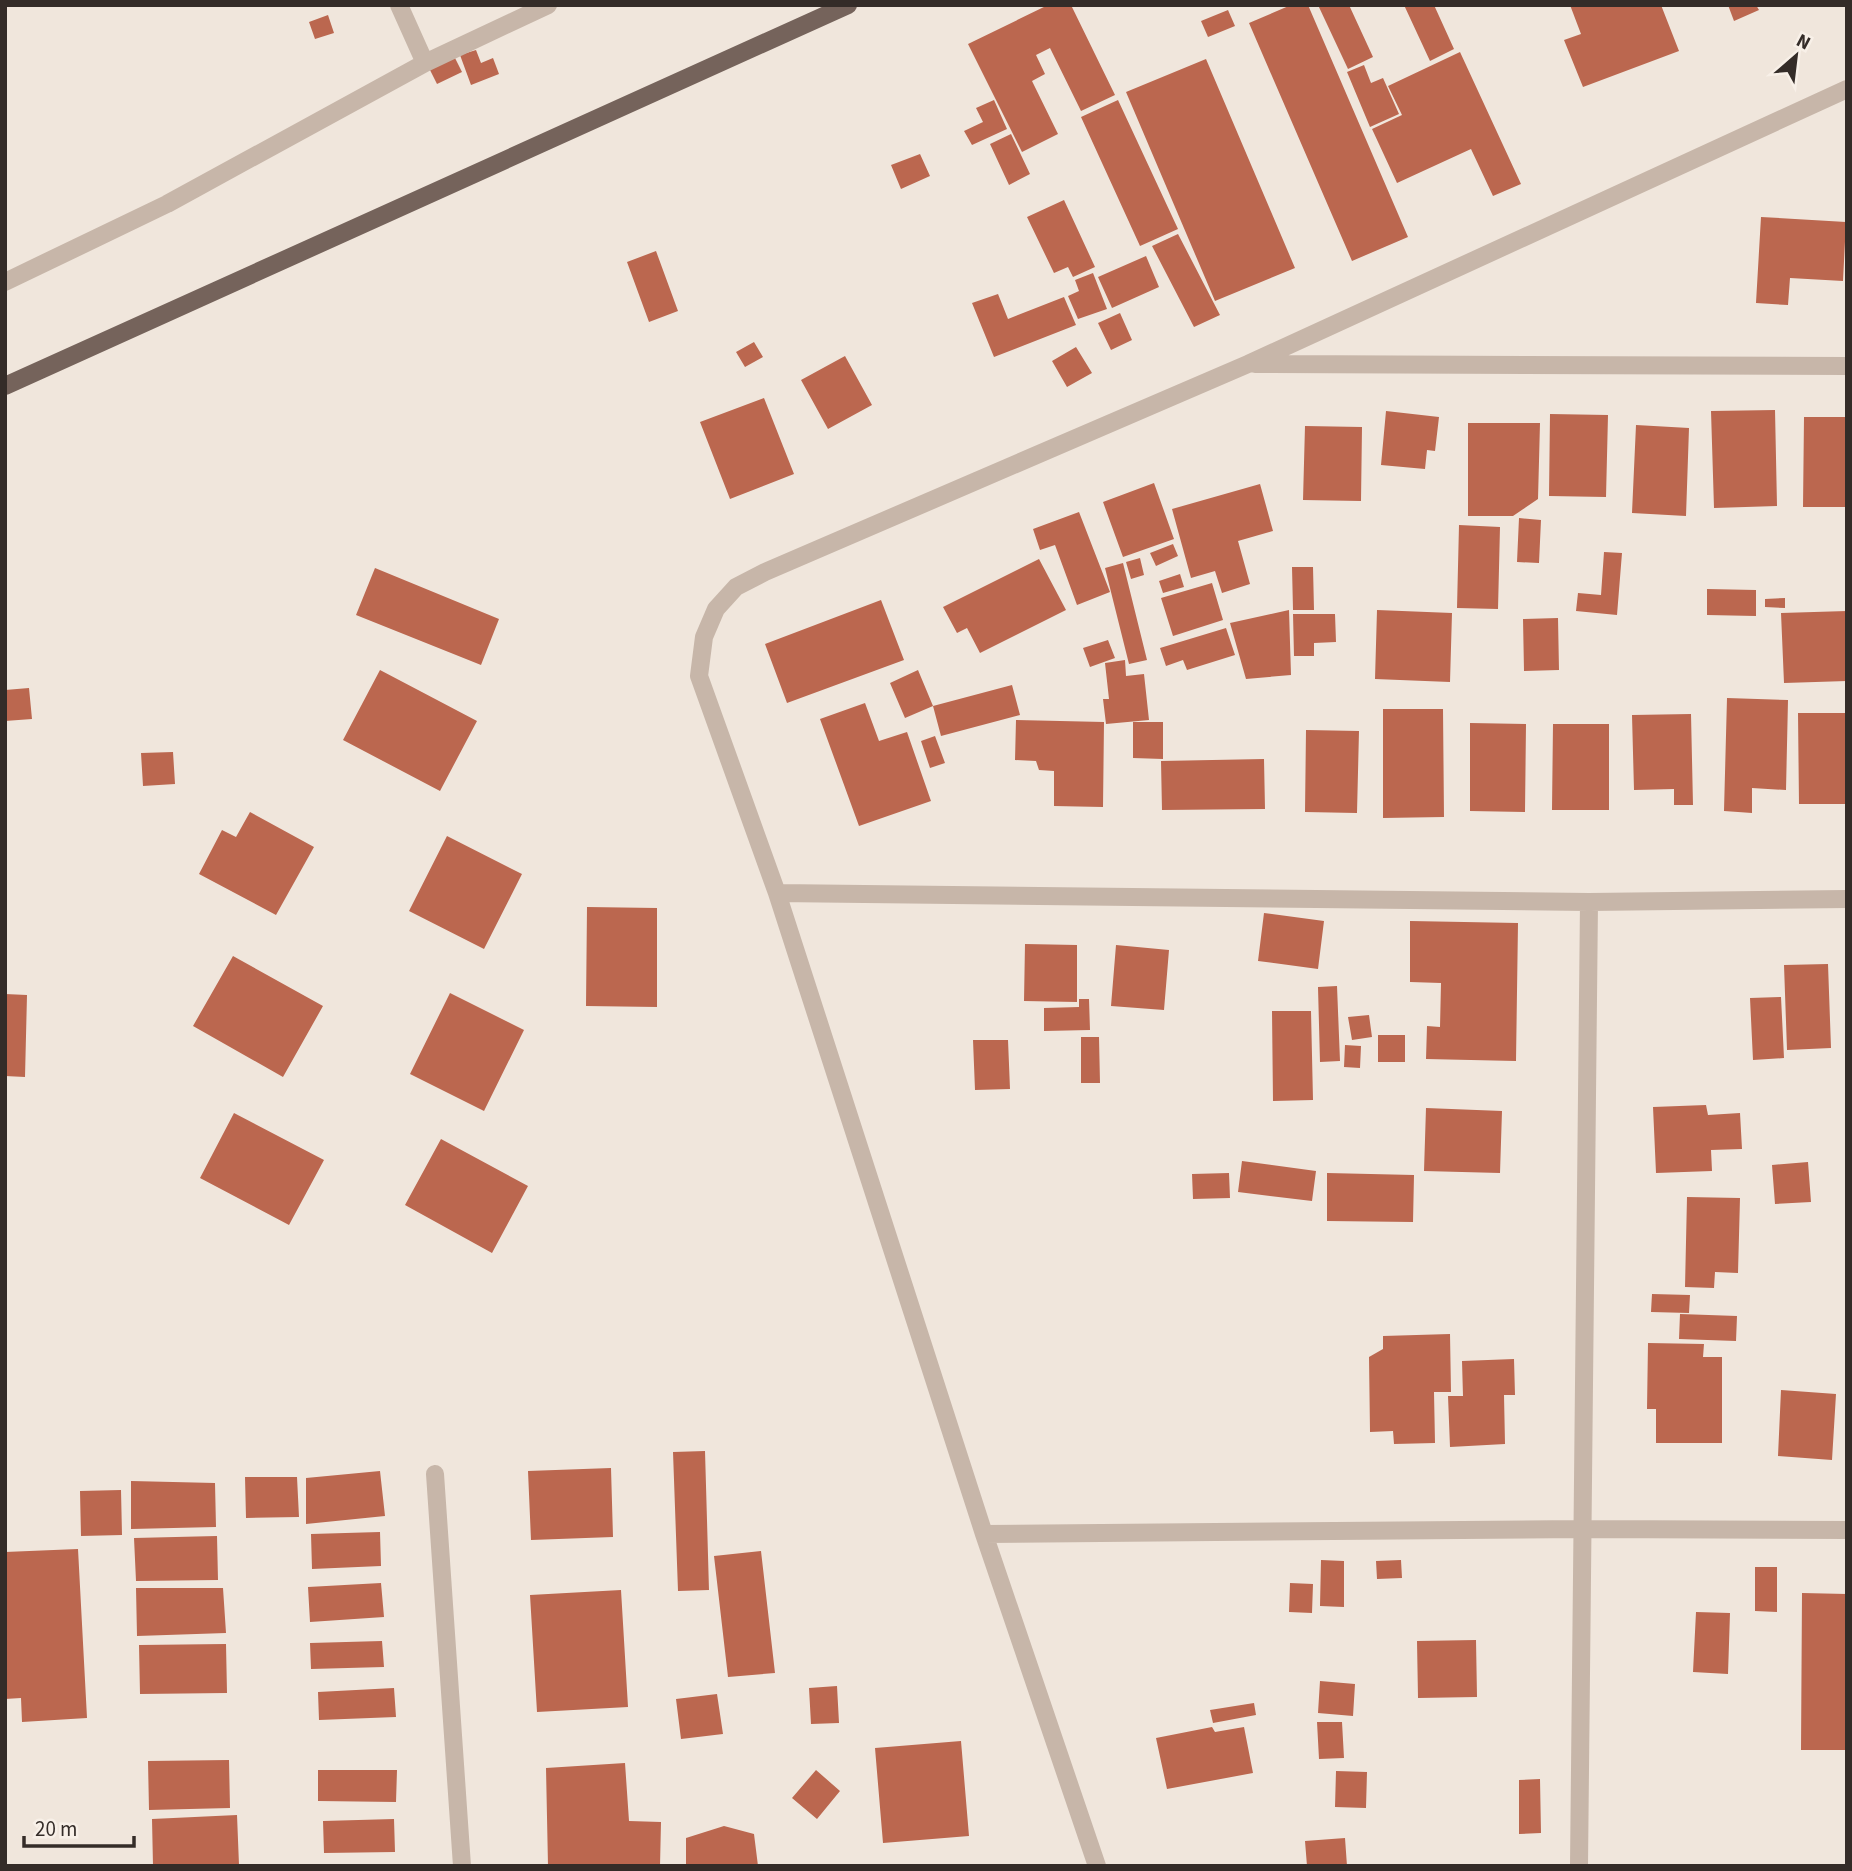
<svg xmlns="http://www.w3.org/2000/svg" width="1852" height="1871" viewBox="0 0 1852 1871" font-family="'Source Sans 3',sans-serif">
	<rect width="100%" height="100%" fill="#f0e6dc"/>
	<path fill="#bb674f" d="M1048,5H1071L1115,95L1081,111L1050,48L1036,55L1045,74L1032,81L1058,134L1022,152L968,44Z
		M1291,5H1308L1408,237L1352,261L1249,23Z
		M1318,5H1349L1373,57L1348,69Z
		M1404,5H1434L1454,49L1430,61Z
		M1570,5H1661L1679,51L1583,87L1564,40L1581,34Z
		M1728,5H1756L1759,10L1734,21Z
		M1228,10L1235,26L1208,37L1201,21Z
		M328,15L334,33L315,39L309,22Z
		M476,50L481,63L493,58L499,74L471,85L460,55Z
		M452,52L462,72L437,84L427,64Z
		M1460,52L1521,184L1493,196L1471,149L1397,183L1372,129L1402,115L1388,86Z
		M1206,59L1295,268L1215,301L1126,92Z
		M1364,65L1371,83L1383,78L1399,114L1370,127L1347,72Z
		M994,100L1007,129L972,145L964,131L983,122L976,108Z
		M1118,100L1178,229L1140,246L1081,117Z
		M1011,134L1030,174L1009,185L990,144Z
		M920,154L930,176L901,189L891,165Z
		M1064,200L1095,267L1073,277L1068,267L1054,273L1027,217Z
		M1761,217L1846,222L1843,281L1790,278L1788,305L1756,303Z
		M1178,234L1220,315L1194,327L1152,246Z
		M656,251L678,311L649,322L627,262Z
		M1146,256L1159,287L1112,308L1098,277Z
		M1093,273L1107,309L1078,319L1068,296L1079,291L1075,280Z
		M998,294L1008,319L1064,297L1076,325L994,357L972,303Z
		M1120,313L1132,340L1111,350L1098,323Z
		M754,342L763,357L745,367L736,352Z
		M1076,347L1092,373L1067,387L1052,361Z
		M845,356L872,405L828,429L801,380Z
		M764,398L794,474L730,499L700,422Z
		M1775,410L1777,506L1714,508L1711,411Z
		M1386,411L1439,417L1435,451L1427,450L1425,469L1381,465Z
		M1550,414L1608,415L1606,497L1549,496Z
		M1804,417H1847V507H1803Z
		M1468,423H1540L1538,499L1513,516H1468Z
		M1636,425L1689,428L1686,516L1632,513Z
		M1305,426L1362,427L1361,501L1303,500Z
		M1154,483L1174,539L1123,557L1103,502Z
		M1260,484L1273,531L1238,541L1250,584L1222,593L1215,571L1191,578L1172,509Z
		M1079,512L1110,592L1077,605L1055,545L1040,550L1033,529Z
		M1519,518L1541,520L1539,563L1517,562Z
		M1459,525L1500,527L1498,609L1457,608Z
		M1173,544L1178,556L1156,566L1150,553Z
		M1604,552L1622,553L1617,615L1576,611L1578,593L1601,595Z
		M1140,558L1144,575L1131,579L1126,562Z
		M1039,559L1066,610L980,653L967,628L957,633L943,607Z
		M1123,563L1147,660L1129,664L1105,568Z
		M1292,567H1313L1314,610H1293Z
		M375,568L499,619L481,665L356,615Z
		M1180,574L1184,587L1163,593L1159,581Z
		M1212,583L1223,620L1173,636L1161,598Z
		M1707,589L1756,590V616L1707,615Z
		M1785,598V608L1765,607V599Z
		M881,600L904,660L787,703L765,644Z
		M1289,610L1291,675L1246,679L1230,623Z
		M1377,610L1452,613L1450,682L1375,679Z
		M1847,611V681L1784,683L1781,613Z
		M1293,614H1335L1336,642L1314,643V656H1294Z
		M1558,618L1559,670L1524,671L1523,619Z
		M1226,628L1235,655L1187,670L1183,660L1166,666L1160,648Z
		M1108,640L1115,658L1090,667L1083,648Z
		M1125,660L1126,676L1144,674L1149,720L1106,724L1103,699H1109L1105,663Z
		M380,670L477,721L440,791L343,740Z
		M918,670L933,706L1012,685L1020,715L941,736L933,706L905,718L890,683Z
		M29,688L32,719L5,721V690Z
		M1727,698L1788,700L1786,790L1752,788V813L1724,811Z
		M865,703L879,741L907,732L931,801L859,826L820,719Z
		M1383,709H1443L1444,817L1383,818Z
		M1798,713H1847V804H1799Z
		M1691,714L1693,805H1674V789L1634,790L1632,715Z
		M1016,720L1104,722L1103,807L1054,806V771L1039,770L1036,761L1015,760Z
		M1133,722H1163V759L1133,758Z
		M1470,723L1526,724L1525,812L1470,811Z
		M1553,724H1609V810H1552Z
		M1306,730L1359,731L1357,813L1305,812Z
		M935,736L945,763L930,768L921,741Z
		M173,752L175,784L143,786L141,753Z
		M1264,759L1265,809L1162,810L1161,761Z
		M250,812L314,847L276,915L199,874L222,830L236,837Z
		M447,836L522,874L484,949L409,911Z
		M587,907L657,908V1007L586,1006Z
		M1264,913L1324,921L1318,969L1258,961Z
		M1410,921L1518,923L1516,1061L1426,1059L1427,1026L1440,1027L1441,983L1410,982Z
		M1025,944L1077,945V1002L1024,1001Z
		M1116,945L1169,950L1164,1010L1111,1006Z
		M233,956L323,1006L283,1077L193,1026Z
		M1828,964L1831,1048L1787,1050L1784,965Z
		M1337,986L1340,1061L1320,1062L1318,987Z
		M450,993L524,1030L484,1111L410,1074Z
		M5,994L27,995L25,1077L5,1076Z
		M1781,997L1784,1058L1753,1060L1750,998Z
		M1079,999H1089L1090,1030L1044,1031V1008L1079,1007Z
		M1272,1011H1311L1313,1100L1273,1101Z
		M1369,1015L1372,1037L1352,1040L1348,1017Z
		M1378,1035H1405V1062H1378Z
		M1081,1037H1099L1100,1083H1081Z
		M973,1040H1008L1010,1089L975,1090Z
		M1345,1045L1361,1046L1360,1068L1344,1067Z
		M1706,1105L1708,1115L1740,1113L1742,1149L1711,1150L1712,1171L1656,1173L1653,1107Z
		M1426,1108L1502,1111L1500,1173L1424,1171Z
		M234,1113L324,1160L289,1225L200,1178Z
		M441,1139L528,1186L492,1253L405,1205Z
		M1242,1161L1316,1171L1312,1201L1238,1192Z
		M1808,1162L1811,1202L1775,1204L1772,1165Z
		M1229,1173L1230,1198L1193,1199L1192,1174Z
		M1327,1173L1414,1175L1413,1222L1327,1221Z
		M1687,1197L1740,1198L1738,1273L1715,1272L1714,1288L1685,1287Z
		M1652,1294L1690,1295L1689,1313L1651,1312Z
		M1680,1314L1737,1316L1736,1341L1679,1339Z
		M1450,1334L1451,1392H1434L1435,1443L1394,1444L1393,1431L1370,1432L1369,1357L1383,1349V1336Z
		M1648,1343L1704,1344L1703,1357H1722V1443H1656V1409H1647Z
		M1514,1359L1515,1395H1504L1505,1444L1450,1447L1448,1396H1463L1462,1361Z
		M1781,1390L1836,1394L1832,1460L1778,1456Z
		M705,1451L709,1590L678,1591L673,1452Z
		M611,1468L613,1537L531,1540L528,1471Z
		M380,1471L385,1516L306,1524V1478Z
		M245,1477H297L299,1517L246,1518Z
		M131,1481L215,1483L216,1527L131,1529Z
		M121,1490L122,1535L81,1536L80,1491Z
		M380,1532L381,1566L312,1569L311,1534Z
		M217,1536L218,1580L136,1581L134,1538Z
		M78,1549L87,1718L22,1722L21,1698L5,1699V1552Z
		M761,1551L775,1673L728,1677L714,1556Z
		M1321,1560L1344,1561V1607L1320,1606Z
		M1401,1560L1402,1578L1377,1579L1376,1561Z
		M1755,1567H1777V1612L1755,1611Z
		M381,1583L384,1617L310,1622L308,1587Z
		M1290,1583L1313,1584L1312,1613L1289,1612Z
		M136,1588H223L226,1633L137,1636Z
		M621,1590L628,1707L537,1712L530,1595Z
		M1802,1593L1847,1594V1750H1801Z
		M1696,1612L1730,1613L1728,1674L1693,1672Z
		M1476,1640L1477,1697L1418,1698L1417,1641Z
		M382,1641L384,1667L311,1669L310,1643Z
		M226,1644L227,1693L140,1694L139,1645Z
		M1320,1681L1355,1684L1353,1716L1318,1713Z
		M837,1686L839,1723L811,1724L809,1688Z
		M394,1688L396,1717L319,1720L318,1692Z
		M717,1694L723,1734L681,1739L676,1699Z
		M1254,1703L1256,1715L1213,1723L1210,1710Z
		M1317,1722H1342L1344,1758L1319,1759Z
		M1212,1727L1215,1732L1244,1727L1253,1773L1167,1789L1156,1738Z
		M961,1741L969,1836L883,1843L875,1748Z
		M229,1760L230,1808L149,1810L148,1761Z
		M625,1763L629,1821L661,1822L660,1866H548L546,1768Z
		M318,1770H397L396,1802L318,1801Z
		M816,1770L840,1791L817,1819L792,1798Z
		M1336,1771L1367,1772L1366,1808L1335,1807Z
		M1540,1779L1541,1833L1519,1834V1780Z
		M237,1815L239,1865L153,1866L152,1819Z
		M394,1819L395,1852L324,1853L323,1821Z
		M724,1826L754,1834L758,1866H686V1838Z
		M1345,1838L1347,1866H1307L1305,1841Z"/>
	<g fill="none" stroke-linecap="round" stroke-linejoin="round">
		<path stroke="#c7b6a9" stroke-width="18" d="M399,5L425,63
			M5,282L167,204L425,63L548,5
			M1255,364L1847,366
			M777,893L1589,902L1847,899
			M435,1474L462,1866
			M984,1534L1582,1529L1847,1530
			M1097,1866L984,1534L777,893L699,676L704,637L716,609L736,587L765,572L1248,364L1847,89
			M1579,1866L1589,902"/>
		<path stroke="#75635b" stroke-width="18" d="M5,386L848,5"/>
	</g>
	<rect width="1852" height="1871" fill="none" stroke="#342c28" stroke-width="14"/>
	<g transform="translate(1796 56) rotate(28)" stroke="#f8f0e8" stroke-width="5" paint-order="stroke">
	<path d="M0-5L12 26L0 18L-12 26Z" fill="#342c28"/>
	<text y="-10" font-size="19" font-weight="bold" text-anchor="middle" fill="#342c28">N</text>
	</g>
	<path d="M24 1836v10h110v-10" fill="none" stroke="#342c28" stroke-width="3.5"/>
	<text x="35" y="1836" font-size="21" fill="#342c28" stroke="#f8f0e8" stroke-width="5" paint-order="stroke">20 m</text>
</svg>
